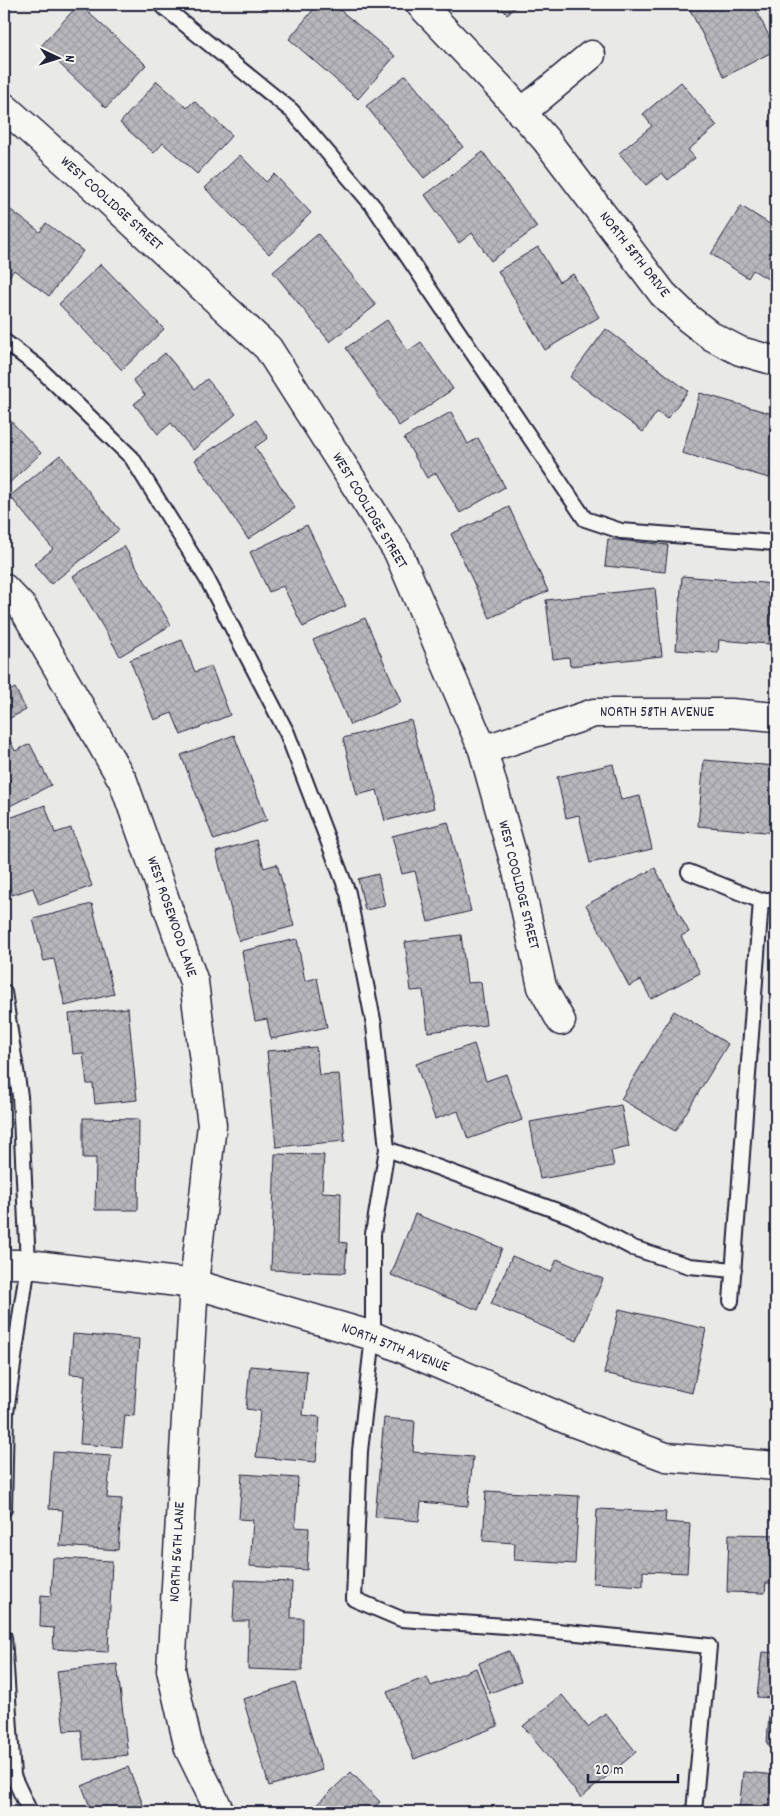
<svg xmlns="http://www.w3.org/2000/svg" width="780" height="1816" viewBox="0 0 780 1816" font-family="Dekko,sans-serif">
	<defs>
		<pattern id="building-cross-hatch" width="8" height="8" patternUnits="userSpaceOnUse" patternTransform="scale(1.25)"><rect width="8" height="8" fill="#b8b8bc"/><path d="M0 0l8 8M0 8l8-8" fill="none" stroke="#9e9ea2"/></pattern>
	</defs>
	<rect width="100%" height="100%" fill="#e9e9e7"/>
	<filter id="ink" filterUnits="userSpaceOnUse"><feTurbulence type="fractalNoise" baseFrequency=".02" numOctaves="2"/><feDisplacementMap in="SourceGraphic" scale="10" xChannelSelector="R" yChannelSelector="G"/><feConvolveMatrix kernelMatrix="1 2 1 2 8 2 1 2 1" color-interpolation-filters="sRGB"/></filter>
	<g filter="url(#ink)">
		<path fill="url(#building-cross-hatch)" stroke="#22223b" d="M79,4L146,65L106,108L41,46Z
			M259,4H273L262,9Z
			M318,4H333L395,56L358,99L289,39Z
			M498,4H519L507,14Z
			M687,4H753L776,50L724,77Z
			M406,75L463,147L424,178L366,106Z
			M157,81L187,108L194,101L232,135L197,174L163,143L154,153L120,123Z
			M681,82L717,126L688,150L695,158L668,180L662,173L646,185L619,153L652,126L643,114Z
			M483,152L537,227L491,261L472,233L459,243L425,195Z
			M240,155L266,182L274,174L311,213L269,254L205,188Z
			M4,205L40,232L46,223L83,251L49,296L14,270L4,283Z
			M741,206L776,228V284L753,270L748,278L711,254Z
			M318,234L376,305L330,342L273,272Z
			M538,247L559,282L573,274L599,317L545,350L498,271Z
			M101,264L164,329L122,370L59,304Z
			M387,320L408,351L421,342L453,389L399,426L346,348Z
			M606,329L688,391L667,419L657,412L643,432L570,377Z
			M165,353L195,389L207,379L236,414L193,450L171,423L158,434L134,404L145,395L133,380Z
			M700,393L776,415V455L769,478L682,453Z
			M451,412L468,444L478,438L505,487L460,513L436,473L427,478L404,438Z
			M4,414L41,453L4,488Z
			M256,420L268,438L255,447L295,508L248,539L195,460Z
			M60,455L119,530L51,584L34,564L53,549L10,496Z
			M509,507L548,591L490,618L451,534Z
			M307,525L346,606L303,627L283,586L269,592L250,552Z
			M608,539L668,545L665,572L605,566Z
			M124,546L171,625L120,656L73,576Z
			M682,576L774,584L769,644L719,640L718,653L676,650Z
			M655,588L662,656L570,666L569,657L553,659L546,600Z
			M365,618L401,702L350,725L313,640Z
			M182,640L195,672L211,666L230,715L181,735L172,713L154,720L130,660Z
			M15,688L26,710L4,721V694Z
			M411,720L434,808L385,821L377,790L357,795L343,738Z
			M4,728L15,751L30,744L51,785L4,809Z
			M234,735L267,820L214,840L181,755Z
			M704,760L776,766V833L698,826Z
			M613,764L621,800L640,796L652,849L590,863L579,815L566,818L557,777Z
			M45,805L55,833L71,828L92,886L39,905L33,888L12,895L4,873V820Z
			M448,822L471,911L428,922L415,871L402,874L392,836Z
			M256,840L264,868L277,864L294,926L239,941L216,852Z
			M655,868L689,932L681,936L700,973L651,999L641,980L629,986L586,905Z
			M378,874L385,906L365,910L358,879Z
			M92,904L114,994L65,1006L54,959L44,961L33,919Z
			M461,935L467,983L481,982L486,1025L428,1032L423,990L411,991L405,942Z
			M297,939L305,981L317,978L327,1027L271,1039L267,1019L255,1021L242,951Z
			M128,1008L137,1100L95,1104L93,1084H87L83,1053L73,1054L69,1014Z
			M674,1011L728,1044L675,1131L621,1099Z
			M474,1044L486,1081L506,1074L522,1120L468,1139L458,1111L435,1119L416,1064Z
			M316,1047L319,1075L339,1074L345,1141L276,1147L267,1051Z
			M621,1105L629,1147L611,1151L614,1166L540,1179L530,1122Z
			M83,1118L139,1119L138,1210H95L96,1158H83Z
			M275,1154L324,1155L322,1192L341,1193L340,1242L347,1243L345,1273L271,1270Z
			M415,1214L502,1248L478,1310L391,1275Z
			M512,1256L551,1272L557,1259L603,1279L577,1341L491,1304Z
			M619,1309L706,1329L692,1393L604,1373Z
			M73,1334L139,1339L134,1416L125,1415L122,1447L80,1444L85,1375L70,1374Z
			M250,1366L307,1371L303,1415L320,1417L316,1462L256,1457L260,1411L246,1409Z
			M384,1418L415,1421L413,1452L473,1457L468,1506L421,1502L419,1521L375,1517Z
			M53,1452L111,1456L107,1498L122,1499L118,1550L60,1546L63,1510L49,1509Z
			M242,1474L298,1478L295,1527L309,1528L307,1570L250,1566L253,1520L239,1519Z
			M486,1491L579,1496L575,1564L514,1560L515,1543L483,1541Z
			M597,1509L666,1512L665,1522L690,1524L687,1573L643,1571V1586L593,1583Z
			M729,1534L776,1535V1583H766L765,1593L727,1592Z
			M53,1558L112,1561L108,1652L53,1649L54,1628L40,1627L41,1595L51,1596Z
			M235,1580L292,1582L291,1618H303L302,1671L248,1669L249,1621H233Z
			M509,1651L521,1681L490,1693L479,1663Z
			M762,1652L776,1653V1745L767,1744L770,1698L757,1697Z
			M117,1664L128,1755L84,1760L81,1730L64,1731L57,1671Z
			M476,1668L498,1726L414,1759L387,1692L427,1677L431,1686Z
			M295,1683L322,1770L269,1786L243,1699Z
			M562,1695L588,1727L605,1713L636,1752L581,1798L523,1726Z
			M128,1767L146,1812H92L82,1786Z
			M351,1772L380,1802L371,1810L373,1812H309Z
			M743,1772L776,1775V1812H739Z"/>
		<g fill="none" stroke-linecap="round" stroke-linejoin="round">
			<defs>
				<path id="service" d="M160,4L292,111L374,207L585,519L621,531L776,543
					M4,341L37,366L132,458L207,579L287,733L348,893L374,1025L387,1149L373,1234V1336L360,1451L354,1599L401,1619L506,1626L709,1646L694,1812
					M689,872L761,901L776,899
					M4,992L20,1096L28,1264L6,1412L4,1509
					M387,1149L571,1216L633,1248L689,1266L734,1270
					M731,1301L761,901
					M4,1637L13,1776L30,1812"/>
				<path id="minor" d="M420,4L502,90L546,140L663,294L689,319L711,336L740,351L776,361
					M4,107L105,197L268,348L398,552L483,750L518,875L542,987L561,1021
					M521,113L591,55
					M4,588L23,608L123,781L194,982L212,1125L194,1284L171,1670L189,1749L220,1812
					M483,750L594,713H731L776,717"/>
				<path id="tertiary" d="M4,1264H28L194,1284L373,1336L572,1422L666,1457L776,1466"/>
			</defs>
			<use href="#service" stroke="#22223b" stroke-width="18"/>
			<use href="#minor" stroke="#22223b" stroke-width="31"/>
			<use href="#tertiary" stroke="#22223b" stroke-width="31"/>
			<use href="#service" stroke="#f6f6f2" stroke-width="14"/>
			<use href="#minor" stroke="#f6f6f2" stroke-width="28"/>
			<use href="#tertiary" stroke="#f6f6f2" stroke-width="28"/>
		</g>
	</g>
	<g text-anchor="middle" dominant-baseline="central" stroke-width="5" stroke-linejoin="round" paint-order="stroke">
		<g font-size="15" fill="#22223b" stroke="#f6f6f2">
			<text transform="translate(111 204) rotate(42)">WEST COOLIDGE STREET</text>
			<text transform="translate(634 255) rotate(52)">NORTH 58TH DRIVE</text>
			<text transform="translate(369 511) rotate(59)">WEST COOLIDGE STREET</text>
			<text x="657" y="713">NORTH 58TH AVENUE</text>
			<text transform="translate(518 885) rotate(76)">WEST COOLIDGE STREET</text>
			<text transform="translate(171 917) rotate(71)">WEST ROSEWOOD LANE</text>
			<text transform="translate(395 1348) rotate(21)">NORTH 57TH AVENUE</text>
			<text transform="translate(178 1552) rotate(-87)">NORTH 56TH LANE</text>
		</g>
	</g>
	<rect width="780" height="1816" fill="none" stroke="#f6f6f2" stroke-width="20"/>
	<rect x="10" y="10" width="760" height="1796" fill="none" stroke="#22223b" stroke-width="2" filter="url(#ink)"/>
	<g transform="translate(58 58) rotate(94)" stroke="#f6f6f2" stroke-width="4" paint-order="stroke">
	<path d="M0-4L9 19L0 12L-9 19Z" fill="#22223b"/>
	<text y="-8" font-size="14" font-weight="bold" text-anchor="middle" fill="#22223b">N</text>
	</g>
	<path d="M588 1774v8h90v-8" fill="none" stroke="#22223b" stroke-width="2.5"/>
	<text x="595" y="1774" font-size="15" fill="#22223b" stroke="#f6f6f2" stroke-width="4" paint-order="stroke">20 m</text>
</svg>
